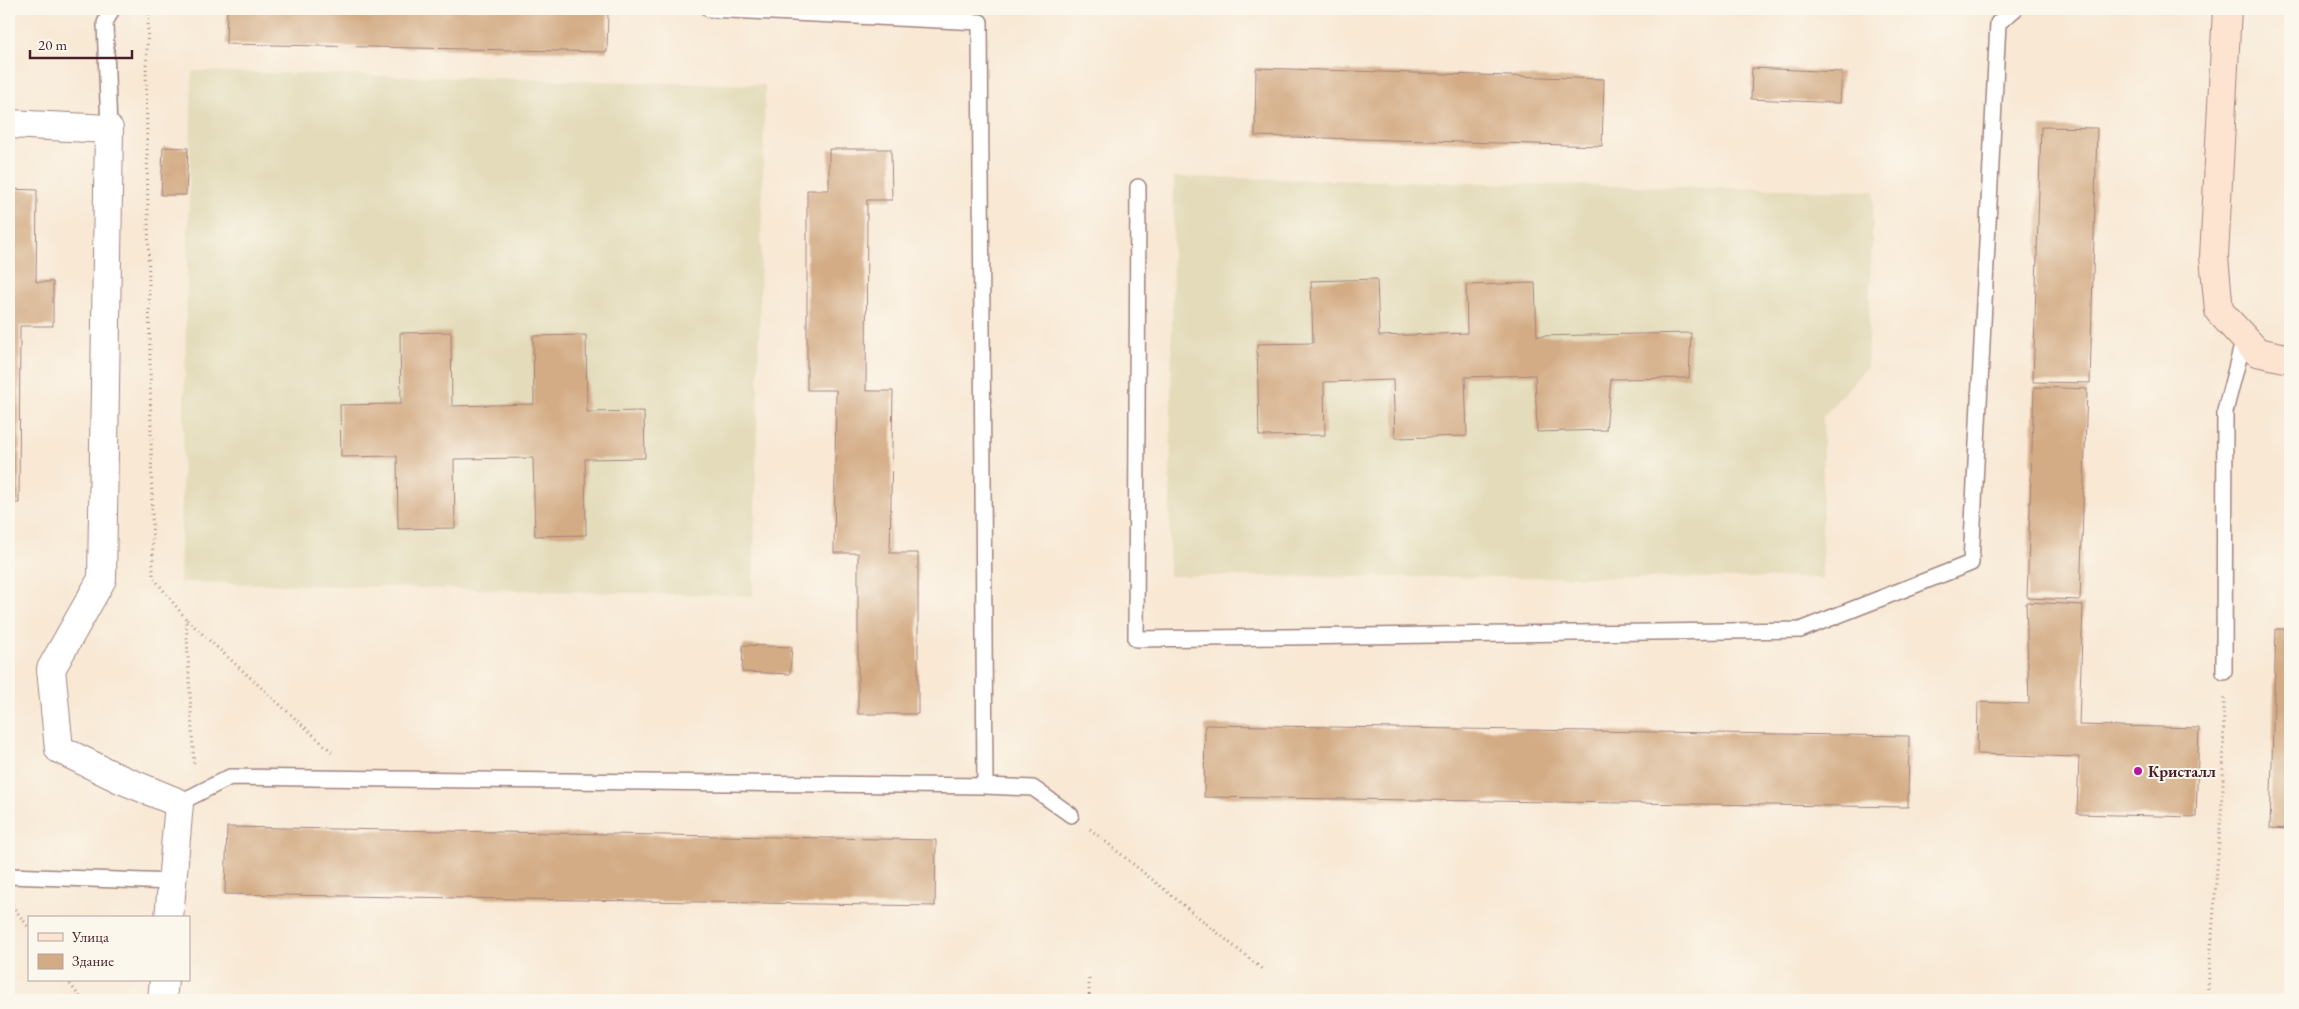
<svg xmlns="http://www.w3.org/2000/svg" width="2299" height="1009" viewBox="0 0 2299 1009" font-family="'EB Garamond',serif">
	<rect width="100%" height="100%" fill="#fbf7ec"/>
	<filter id="ink" filterUnits="userSpaceOnUse"><feTurbulence type="fractalNoise" baseFrequency=".02" numOctaves="2"/><feDisplacementMap in="SourceGraphic" scale="10" xChannelSelector="R" yChannelSelector="G"/><feConvolveMatrix kernelMatrix="1 2 1 2 8 2 1 2 1" color-interpolation-filters="sRGB"/></filter>
	<filter id="wash" filterUnits="userSpaceOnUse"><feTurbulence type="fractalNoise" baseFrequency=".0096" numOctaves="4" result="noise"/><feDisplacementMap in="SourceGraphic" scale="20" xChannelSelector="R" yChannelSelector="G"/><feGaussianBlur stdDeviation="1.12" result="paint"/><feColorMatrix in="noise" values="0 0 0 0 0 0 0 0 0 0 0 0 0 0 0 0 0 1.4 0 .05"/><feComposite in="paint" operator="in"/></filter>
	<g filter="url(#wash)">
		<rect width="100%" height="100%" fill="#f8e8d4"/>
		<path fill="#e3dbba" d="M192,71L765,85L753,596L180,582Z
			M1174,177L1874,191L1867,367L1823,416L1822,578L1169,576Z"/>
		<g id="blocks">
			<path fill="#d3ab84" d="M227,9H608L607,52L226,44Z
				M1191,9H1253V13L1191,11Z
				M1256,68L1604,79L1602,146L1255,136Z
				M1752,68L1842,72L1840,103L1751,99Z
				M2041,127L2097,128L2090,383L2033,382Z
				M163,147L188,148L186,195H161Z
				M829,149H891L892,200H867L866,391H893L890,553H918V714H858V553H834L836,390H807V190H829Z
				M9,189L37,190L36,282H53V326H20L19,503H9Z
				M1377,279L1379,336L1467,333L1466,285L1535,283L1537,336L1691,333L1689,378L1611,379L1606,430L1537,432L1535,375L1465,377L1467,436L1395,438L1393,380L1324,382L1325,435L1259,436L1257,344L1313,343L1311,281Z
				M451,332L452,406L534,404L533,336L586,335L587,412L644,411L645,458L585,459L586,535L535,536L533,458L454,459L455,528L398,529L397,456L341,457L340,405L401,404L400,333Z
				M2034,387L2087,389L2080,600L2027,598Z
				M2026,602L2083,605L2079,725L2199,728L2196,817L2077,814L2079,757L1977,754L1978,702L2029,704Z
				M2276,629H2290V829L2270,828Z
				M743,645L792,647L790,674L742,672Z
				M1205,725L1909,736L1908,807L1204,797Z
				M227,827L936,840L935,906L225,894Z"/>
		</g>
	</g>
	<g filter="url(#ink)">
		<use href="#blocks" fill-opacity="0" stroke="#a18480" stroke-width="1"/>
		<g fill="none" stroke-linecap="round" stroke-linejoin="round">
			<defs>
				<path id="lane" d="M109,129L105,23L112,9
					M1138,187L1136,639L1800,630L1971,563L1998,23L2015,9
					M2224,672L2225,411L2244,338
					M985,786L1033,788L1071,815
					M179,803L230,777L985,786L980,22L709,9
					M9,876L172,882"/>
				<path id="street" d="M9,124L109,129L102,579L51,669L59,749L118,778L179,803L169,918
					M162,1000L164,980"/>
				<path id="secondary" d="M2227,9L2214,257L2219,311L2257,352L2290,359"/>
			</defs>
			<use href="#lane" stroke="#a18480" stroke-width="18"/>
			<use href="#street" stroke="#a18480" stroke-width="30"/>
			<use href="#secondary" stroke="#a18480" stroke-width="30"/>
			<path stroke="#a18480" stroke-width="3" stroke-dasharray="1 4" stroke-linecap="butt" d="M149,9L146,68L153,577L186,619L194,767
				M187,620L332,752
				M1090,829L1262,969
				M9,901L29,928
				M1089,979V1000
				M67,980L82,1000
				M2208,989L2223,788L2224,697"/>
			<use href="#lane" stroke="#fff" stroke-width="15"/>
			<use href="#street" stroke="#fff" stroke-width="28"/>
			<use href="#secondary" stroke="#fde4d1" stroke-width="28"/>
		</g>
	</g>
	<circle fill="#b5179e" stroke="#fbf7ec" stroke-width="2" cx="2138" cy="771" r="5"/>
	<g text-anchor="middle" dominant-baseline="central" stroke-width="4" stroke-linejoin="round" paint-order="stroke">
		<g font-size="16" font-weight="bold" fill="#4a1f2b" stroke="#fbf7ec" text-anchor="start">
			<text x="2148" y="771">Кристалл</text>
		</g>
	</g>
	<rect width="2299" height="1009" fill="none" stroke="#fbf7ec" stroke-width="30"/>
	<rect x="28" y="916" width="162" height="65" fill="#fbf7ec" stroke="#b4a19f"/>
	<rect x="38" y="933" width="25" height="8" fill="#fde4d1" stroke="#b4a19f"/>
	<text x="72" y="942" font-size="15" fill="#4a1f2b">Улица</text>
	<rect x="38" y="954" width="25" height="15" fill="#d3ab84" stroke="#b4a19f"/>
	<text x="72" y="966" font-size="15" fill="#4a1f2b">Здание</text>
	<path d="M30 50v8h102v-8" fill="none" stroke="#4a1f2b" stroke-width="2.5"/>
	<text x="38" y="50" font-size="15" fill="#4a1f2b" stroke="#fbf7ec" stroke-width="4" paint-order="stroke">20 m</text>
</svg>
